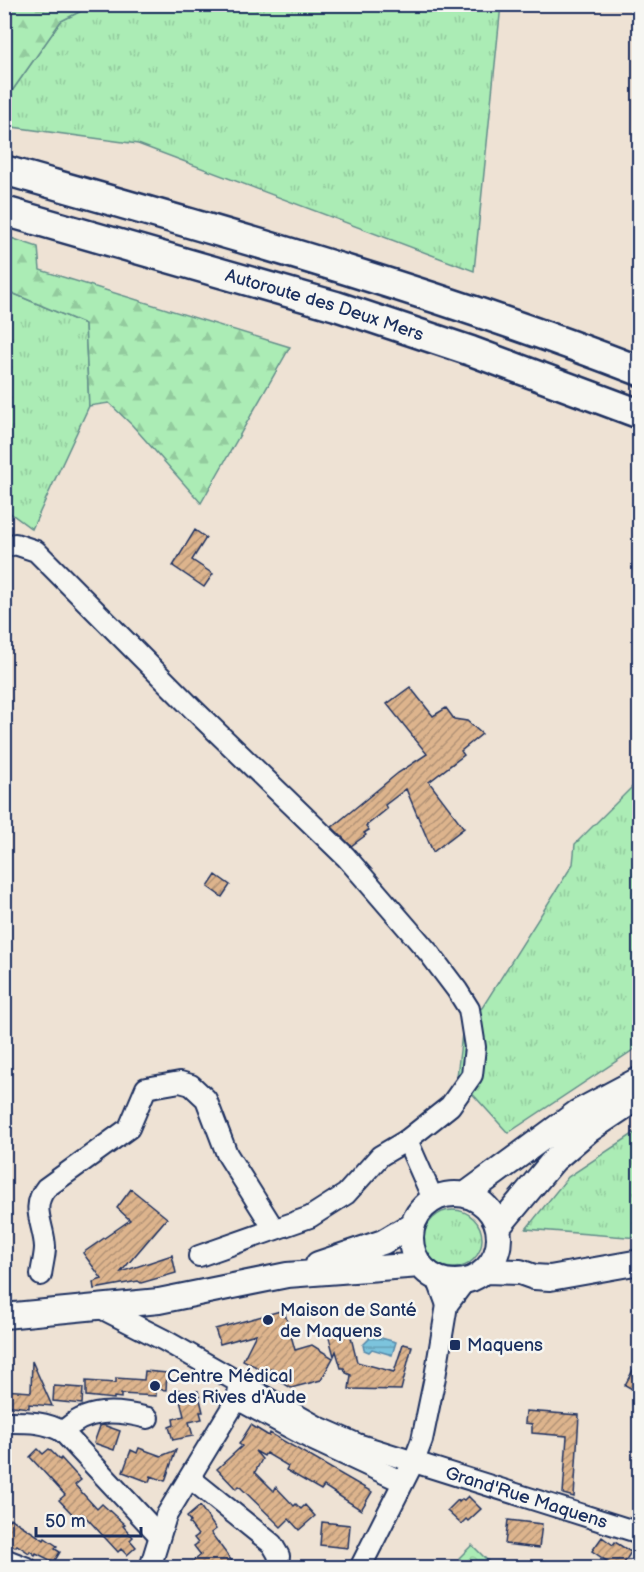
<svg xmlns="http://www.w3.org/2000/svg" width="644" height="1572" viewBox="0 0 644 1572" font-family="'Balsamiq Sans',sans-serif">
	<defs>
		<pattern id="grass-tufts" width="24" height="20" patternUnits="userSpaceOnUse" patternTransform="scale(1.5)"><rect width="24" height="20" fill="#abecb5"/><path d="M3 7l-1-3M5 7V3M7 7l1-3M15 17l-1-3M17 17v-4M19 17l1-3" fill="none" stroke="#93cb9e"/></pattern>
		<pattern id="forest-firs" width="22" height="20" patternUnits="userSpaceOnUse" patternTransform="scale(1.5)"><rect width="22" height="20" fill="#abecb5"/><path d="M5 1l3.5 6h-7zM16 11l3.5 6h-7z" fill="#93cb9e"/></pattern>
		<pattern id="park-crowns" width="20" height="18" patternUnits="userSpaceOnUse" patternTransform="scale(1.5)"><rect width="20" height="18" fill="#abecb5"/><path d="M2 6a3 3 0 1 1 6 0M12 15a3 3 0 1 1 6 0" fill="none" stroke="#93cb9e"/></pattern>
		<pattern id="water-rules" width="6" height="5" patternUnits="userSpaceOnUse" patternTransform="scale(1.5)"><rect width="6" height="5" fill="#7cc4dd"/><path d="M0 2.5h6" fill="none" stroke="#65a0b6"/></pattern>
		<pattern id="building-hatch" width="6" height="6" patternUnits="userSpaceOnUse" patternTransform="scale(1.5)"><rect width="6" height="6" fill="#ddb48d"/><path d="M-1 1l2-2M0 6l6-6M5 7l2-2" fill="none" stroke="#b29376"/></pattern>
	</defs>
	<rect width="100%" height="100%" fill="#eee2d4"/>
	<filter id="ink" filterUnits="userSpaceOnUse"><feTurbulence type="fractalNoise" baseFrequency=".0167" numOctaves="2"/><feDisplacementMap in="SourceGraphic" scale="12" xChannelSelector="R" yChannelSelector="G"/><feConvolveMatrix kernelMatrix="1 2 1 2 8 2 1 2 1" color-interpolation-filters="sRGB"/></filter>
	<g filter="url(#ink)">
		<path fill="url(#grass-tufts)" stroke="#638e8a" stroke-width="1.5" d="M93,5H501L474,271L138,144L5,126V101L61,21Z
			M5,290L85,324L89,406L32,529L5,509Z
			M639,780V1046L508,1133L457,1077L464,1016L482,1008L573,864L575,844Z
			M639,1130V1238L526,1229L568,1177Z
			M424 1239a29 29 0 1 1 58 0a29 29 0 1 1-58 0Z"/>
		<path fill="url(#forest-firs)" stroke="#638e8a" stroke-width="1.5" d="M5,4L93,5L61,21L5,101Z
			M5,236L38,247L40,270L290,347L201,503L132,425L109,403L89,406L85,324L5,290Z"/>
		<path fill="url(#park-crowns)" stroke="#638e8a" stroke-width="1.5" d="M472,1545L494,1567H468L459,1558Z"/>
		<path fill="url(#water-rules)" stroke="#58a" stroke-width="1.5" d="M370,1335L396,1342L392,1355L372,1349L369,1352L364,1350L363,1345L369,1339Z"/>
		<path fill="url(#building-hatch)" stroke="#1b2f5e" stroke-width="1.5" d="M195,530L206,538L192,560L213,574L204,587L173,566Z
			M410,687L433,716L446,708L454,719L467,721L482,734L461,751L464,755L429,782L464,828L433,852L406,789L385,805L387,809L366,826L369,830L364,833L366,835L351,846L332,827L398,773L427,754L387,704Z
			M216,875L230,885L222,897L208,887Z
			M131,1189L167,1218L121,1272L172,1255L176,1273L141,1283L138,1281L94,1289L93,1282L102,1279L83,1253L130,1220L117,1208Z
			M284,1310L295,1350L312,1345L333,1358L321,1380L291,1388L275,1378L273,1369L264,1371L243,1360L256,1334L220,1344L215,1329Z
			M349,1329L357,1362L394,1372L403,1344L412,1346L401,1390L349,1389L351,1375L346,1373L344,1368H341L336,1351L334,1356L328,1334Z
			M639,1359V1393L625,1385Z
			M32,1361L52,1406L29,1404V1408L4,1405V1390L31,1392Z
			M145,1371L167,1373L166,1390L156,1389V1396L121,1394V1398L114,1397V1399L86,1396V1381L116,1383V1378L144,1380Z
			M54,1386L83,1388L82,1404L53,1401Z
			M177,1389L188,1393L198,1391L203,1412H200L202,1419L189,1422L193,1436L173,1440L169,1427L174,1425L173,1419L184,1416Z
			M526,1411L579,1415L574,1497L563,1494L567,1436L532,1433V1424L525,1423Z
			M103,1425L120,1431L114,1450L94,1443L100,1426Z
			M251,1425L269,1436L270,1433L372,1492L361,1510L324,1486L321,1490L286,1470L288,1466L266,1453L264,1456L255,1451L262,1459L255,1472L274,1491L276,1487L294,1506L296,1504L301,1509L305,1505L315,1516L299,1530L289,1519L281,1527L239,1486L236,1489L217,1469L242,1446L239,1444Z
			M139,1448L161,1456L176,1450L165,1481L151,1476L149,1482L123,1472L131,1450L137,1453Z
			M38,1449L43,1454L49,1449L60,1460L61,1458L81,1480L75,1485L97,1509L102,1504L125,1525L123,1526L133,1537L130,1540L136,1547L127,1555L121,1549L118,1552L83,1514L77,1519L59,1500L65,1495L30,1457Z
			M468,1496L481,1509L468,1521L466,1519L461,1524L447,1511L458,1500L459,1502L462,1499L464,1500Z
			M200,1506L216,1529L211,1533L237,1568H185L201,1555L194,1546L198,1543L194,1538L198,1535L189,1523L191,1522L187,1517Z
			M10,1518L44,1540L45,1538L57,1546L55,1549L60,1552L54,1562L36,1553L35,1555L30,1551L29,1553L17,1545L15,1547L4,1540V1526Z
			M508,1520L542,1524L539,1548L505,1544Z
			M322,1522L350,1525L348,1548L320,1545Z
			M602,1537L613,1545L615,1542L631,1552L621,1568H617L592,1551Z"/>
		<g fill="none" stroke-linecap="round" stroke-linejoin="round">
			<defs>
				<g id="minor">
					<path d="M4,547L15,544L36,551L193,709L346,857L429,953L457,990L469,1009L475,1047L472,1075L450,1106L407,1140L433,1199"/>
					<path d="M199,1256L310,1217L346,1194L380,1156L407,1140"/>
					<path d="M41,1275C42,1266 45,1256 45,1247C44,1224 30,1208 46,1188L129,1128L146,1088L180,1082L191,1085L206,1099L227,1154L274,1229"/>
					<path d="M437,1278L447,1305"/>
					<path id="s1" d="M99,1307L164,1340L318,1427L357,1444L640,1533"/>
					<path d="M237,1399L313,1440L403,1482"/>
					<path d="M4,1422C25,1422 45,1421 63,1432L159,1535"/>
					<path d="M63,1432C86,1408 116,1410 148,1418"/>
					<path d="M190,1478L272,1544L279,1556L278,1566"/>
					<path d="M4,1559L27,1568"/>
					<path d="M150,1568L166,1516L237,1399L240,1383"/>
					<path d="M360,1568L414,1461L422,1440L435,1377L447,1305L465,1281"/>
				</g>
				<path id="major" d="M411 1238a44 44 0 1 1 88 0a44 44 0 1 1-88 0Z
					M465,1195L578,1112L640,1079
					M499,1226L554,1160L589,1130L640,1096
					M318,1264L383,1242L412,1225
					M486,1271L520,1272L534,1277L550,1278L640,1262
					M4,1316L159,1301L287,1275L420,1265"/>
				<g id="highway">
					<path d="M4,170C218,231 432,290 640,371"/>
					<path id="s2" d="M4,211L336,306L471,351L640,414"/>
				</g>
			</defs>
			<use href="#minor" stroke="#1b2f5e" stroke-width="24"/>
			<use href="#major" stroke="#1b2f5e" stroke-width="28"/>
			<use href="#highway" stroke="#1b2f5e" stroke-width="33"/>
			<use href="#minor" stroke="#f6f6f2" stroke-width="20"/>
			<use href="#major" stroke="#f6f6f2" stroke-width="24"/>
			<use href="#highway" stroke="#f6f6f2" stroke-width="28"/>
		</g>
	</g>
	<g fill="#1b2f5e" stroke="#f6f6f2" stroke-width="2">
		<circle cx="268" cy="1320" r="6"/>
		<rect x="449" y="1339" width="12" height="12" rx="3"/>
		<circle cx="155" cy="1386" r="6"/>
	</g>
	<g text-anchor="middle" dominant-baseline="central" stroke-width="5" stroke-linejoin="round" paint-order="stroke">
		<g font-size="18" fill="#1b2f5e" stroke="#f6f6f2">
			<text stroke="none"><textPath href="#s2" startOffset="334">Autoroute des Deux Mers</textPath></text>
			<text stroke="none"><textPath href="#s1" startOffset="470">Grand'Rue Maquens</textPath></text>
		</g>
		<g font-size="18" fill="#1b2f5e" stroke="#f6f6f2" text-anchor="start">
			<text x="280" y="1310">Maison de Santé<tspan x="280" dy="21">de Maquens</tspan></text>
			<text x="467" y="1345">Maquens</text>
			<text x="167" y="1376">Centre Médical<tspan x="167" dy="21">des Rives d'Aude</tspan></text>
		</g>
	</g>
	<rect width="644" height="1572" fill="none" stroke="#f6f6f2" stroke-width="24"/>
	<rect x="12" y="12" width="620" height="1548" fill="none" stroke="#1b2f5e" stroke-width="2" filter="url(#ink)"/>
	<path d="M36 1527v9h105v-9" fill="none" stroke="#1b2f5e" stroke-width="3"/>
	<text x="45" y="1527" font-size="18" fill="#1b2f5e" stroke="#f6f6f2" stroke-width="4.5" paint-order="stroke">50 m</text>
</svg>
